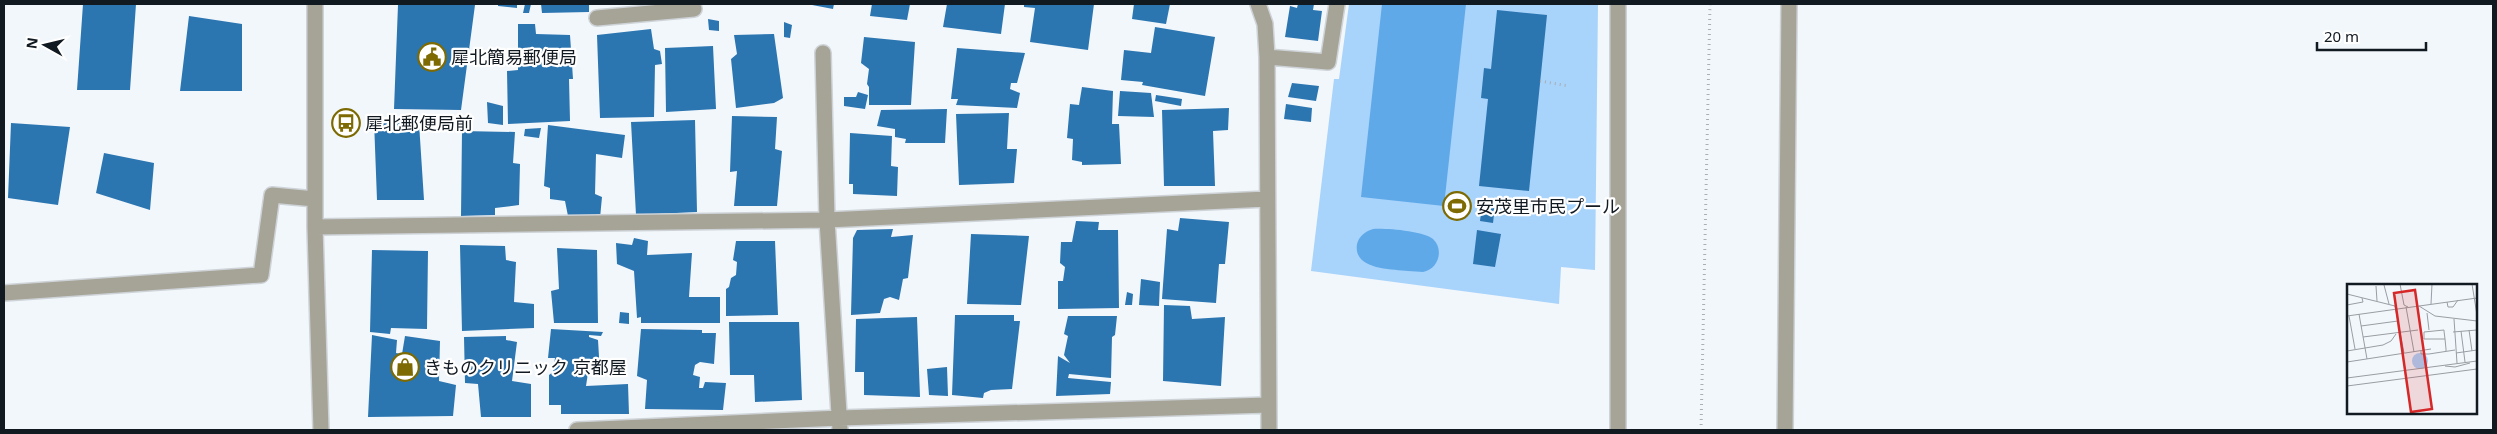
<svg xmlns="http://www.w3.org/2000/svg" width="2497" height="434" viewBox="0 0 2497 434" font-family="'Noto Sans','Noto Sans JP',sans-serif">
	<rect width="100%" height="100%" fill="#f2f7fb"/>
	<path fill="#a8d3fb" d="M1349,4H1598L1595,270L1561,267L1559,304L1311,271L1334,79H1339Z"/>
	<path fill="#60a9e8" d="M1382,4H1466L1444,206L1361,197Z
		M1373,229C1385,228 1424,231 1433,239C1444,249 1439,269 1423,272C1419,272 1413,271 1408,271C1391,269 1353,270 1357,244C1359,236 1366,231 1373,229Z"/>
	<path fill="#2b75b1" d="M83,4H136L130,90H77Z
		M498,4H517V8L498,6Z
		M525,4H531L529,13H523Z
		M541,4H589V12L542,13Z
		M807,4H834L833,9Z
		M872,4H910L907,20L870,16Z
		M947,4H1005L1001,34L943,27Z
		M1024,4H1094L1088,50L1030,42L1035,8L1024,7Z
		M1134,4H1170L1166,24L1132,19Z
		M1298,4H1314L1313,10L1322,11L1318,41L1285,37L1290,6L1297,8Z
		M398,5H475L461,110L394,109Z
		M1497,10L1547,15L1529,191L1479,186L1488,99L1481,98L1484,68L1491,69Z
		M189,16L242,24V91H180Z
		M708,19L719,21V31L709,30Z
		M784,22L792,25L790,38L784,37Z
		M518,24H535L536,34L570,35L573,79H569L570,121L508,124L507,71L518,70Z
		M1155,27L1215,37L1205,96L1142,85L1143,82L1121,80L1124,50L1151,53Z
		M651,29L654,49L660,51L662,64L655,65L654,117L600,118L597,35Z
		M774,34L783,98L774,103L736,108L731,59L737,54L734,35Z
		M864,37L915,42L911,105H869V87L867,84L869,69L861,63Z
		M713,46L716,109L666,112L665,48Z
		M957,48L1025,53L1017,83H1011L1010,89L1020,93L1017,108L956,105L958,99H951Z
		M1292,83L1319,86L1316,101L1288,97Z
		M1082,87L1113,91L1112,124H1119L1121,164L1082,165V162L1072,160L1073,139L1067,138L1070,104L1079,105Z
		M1120,91L1151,93L1154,117L1118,116Z
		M858,92L868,95L865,109L844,106V97H856Z
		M1156,95L1182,99L1181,106L1155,101Z
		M487,102L503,106V125L488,123Z
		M1286,104L1312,108L1311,122L1284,119Z
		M1229,108L1228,130L1213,131L1215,186H1164L1162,110Z
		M947,109L945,143H905L906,139L895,137V129L877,126L881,110Z
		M1009,113L1007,149H1017L1014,183L959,185L956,114Z
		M732,116L777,117L775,149L782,151L777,206H734L737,171L730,172Z
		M695,120L697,212L636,215L631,122Z
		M374,121L419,123L424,200H377Z
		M11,123L70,127L58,205L8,198Z
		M548,125L625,135L622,158L596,154L595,194L602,197L600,218L568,216L565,201L550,199V188L544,186Z
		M541,128L539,138L524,136L525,129Z
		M462,131L515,132L513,163L520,164L519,205L495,208V215L461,216Z
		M850,133L892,136L891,166L898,167L897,196L853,194V184H849Z
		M104,153L154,163L150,210L96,193Z
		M1482,205L1495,206L1493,223L1480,221Z
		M1180,218L1229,222L1225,264H1219L1216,303L1162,299L1167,229L1178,231Z
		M1076,221L1099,222L1098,230H1118L1119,308L1058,309V281H1063L1065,267L1060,263L1061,242H1072Z
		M893,229L891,237L913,235L908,278L903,279L899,300L890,297L884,299L880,313L851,315L853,238L857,230Z
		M1477,230L1501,234L1495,267L1473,264Z
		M971,234L1029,236L1021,305L967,304Z
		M634,238L648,241L647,255L692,253L689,297H720V323H641V317L637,318L634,271L617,264L616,243L632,245Z
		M736,241H775L778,315L726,316V289L729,287L731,278L736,275L737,262L733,260Z
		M460,245L505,246L506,260L516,262L514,302L534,304V328L462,331Z
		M557,248L597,250L598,323H554L551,291L559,289Z
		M372,250L428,251L427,329L391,328L390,334L370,332Z
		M1141,279L1160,282L1159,306L1139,305Z
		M1127,292L1133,294L1132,305H1125Z
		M1164,305L1190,306L1192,319L1225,317L1221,386L1163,381Z
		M620,312L629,313V324L619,323Z
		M955,315H1014V321H1020L1012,389L991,390L984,393L983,398L952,395Z
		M1068,316H1117L1115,335L1112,337L1111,378L1069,374L1068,378L1111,382L1110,394L1056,396L1058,356L1070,363L1064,355L1068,336L1064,334Z
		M917,317L920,397L864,395V372H855L856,319Z
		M729,322H799L802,400L755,402L754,375H730Z
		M551,329L603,332L601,336L589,335V337L598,340L600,373H588L586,386L628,384L629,414H561V405H549V375L553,372L555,358H548Z
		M641,329L702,330V333H716L714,364L700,362L695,365L693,375L700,377L699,388H703L705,382L726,383L723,410L645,409L647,380L637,376Z
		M372,335L397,340L396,353L402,354L405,336L440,341L439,381L456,385L453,416L368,417Z
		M506,336V340L517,342L512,381L531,384V417H481L478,384L465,383L464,337Z
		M947,367L948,396L929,395L927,369Z"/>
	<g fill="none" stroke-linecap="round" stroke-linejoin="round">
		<defs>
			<path id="minor" d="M315,4V227L321,430
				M1258,4L1265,24L1267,57L1269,430
				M597,18L694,9
				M823,53L827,220L840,430
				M1267,57L1328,62L1337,4
				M315,227L827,220L1267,199
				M4,293L261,275L272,195L315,199
				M577,430L840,418L1268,405
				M1618,430V4
				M1785,430L1789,4"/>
		</defs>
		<use href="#minor" stroke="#ced3d8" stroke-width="18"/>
		<path stroke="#a9afb4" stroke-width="3" stroke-dasharray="1 4" stroke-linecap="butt" d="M1540,81L1569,86
			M1701,430L1710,4"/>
		<use href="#minor" stroke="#a6a397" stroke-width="15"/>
	</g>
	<defs>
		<symbol id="civic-ring" viewBox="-11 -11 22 22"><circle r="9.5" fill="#fff" stroke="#7d6a02" stroke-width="1.5"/><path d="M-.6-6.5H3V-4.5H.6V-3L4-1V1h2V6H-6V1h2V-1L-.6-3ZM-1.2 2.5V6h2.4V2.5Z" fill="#7d6a02"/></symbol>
		<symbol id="bus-ring" viewBox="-11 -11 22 22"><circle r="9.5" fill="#fff" stroke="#7d6a02" stroke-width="1.5"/><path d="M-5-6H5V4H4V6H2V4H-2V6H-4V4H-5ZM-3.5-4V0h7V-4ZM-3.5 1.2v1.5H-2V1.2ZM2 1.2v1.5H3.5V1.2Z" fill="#7d6a02"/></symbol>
		<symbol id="stadium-ring" viewBox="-11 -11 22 22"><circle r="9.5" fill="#fff" stroke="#7d6a02" stroke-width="1.5"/><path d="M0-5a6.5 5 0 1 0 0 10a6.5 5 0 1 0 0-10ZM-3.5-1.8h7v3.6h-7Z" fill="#7d6a02"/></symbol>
		<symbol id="shop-ring" viewBox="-11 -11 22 22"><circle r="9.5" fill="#fff" stroke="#7d6a02" stroke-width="1.5"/><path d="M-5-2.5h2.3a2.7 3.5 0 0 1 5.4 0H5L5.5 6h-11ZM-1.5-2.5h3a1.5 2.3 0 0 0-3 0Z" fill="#7d6a02"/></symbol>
	</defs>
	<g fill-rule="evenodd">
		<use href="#civic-ring" x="416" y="41" width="32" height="32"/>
		<use href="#bus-ring" x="330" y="107" width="32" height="32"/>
		<use href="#stadium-ring" x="1441" y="190" width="32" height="32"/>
		<use href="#shop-ring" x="389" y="351" width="32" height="32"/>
	</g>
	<g text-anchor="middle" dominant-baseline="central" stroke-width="4.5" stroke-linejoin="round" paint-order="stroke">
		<g font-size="18" fill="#111921" stroke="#fff" text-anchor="start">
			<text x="451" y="57">犀北簡易郵便局</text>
			<text x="365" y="123">犀北郵便局前</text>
			<text x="1476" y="206">安茂里市民プール</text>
			<text x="424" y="367">きものクリニック 京都屋</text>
		</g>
	</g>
	<g transform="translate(2347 284)">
		<rect width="130" height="130" fill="#f2f7fb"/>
		<path d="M65 77a8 8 0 1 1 16 0a8 8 0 1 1-16 0Z" fill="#a8d3fb"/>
		<path fill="none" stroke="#989ea4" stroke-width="1" d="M53,0L57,21L61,23M125,0L130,31M37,1L42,20M29,2L30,17M0,10L48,22L57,69M100,18L101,23H106L111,16M84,20L85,0M0,21L16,18L15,14M72,22L88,32L130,37M59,23L67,68M80,29L82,46M12,30L20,75M0,32L130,14M2,32L8,65M107,35L110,79M14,42L51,37M122,46L125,67M114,47L118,78M106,48L130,46M16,53L71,46M98,55H77V48L97,46V47L98,55L99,65V67M0,67L36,61L44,57L49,50M74,67V70H82L108,66M109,69L130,66M0,78L84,65M98,82L108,83L123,79M0,94L130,77M0,102L130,85"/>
		<path fill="#d62828" fill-opacity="0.15" stroke="#d62828" stroke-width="2.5" d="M68,6L85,125L64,128L47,9Z"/>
		<rect width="130" height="130" fill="none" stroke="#111921" stroke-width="2.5"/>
	</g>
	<rect width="2497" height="434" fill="none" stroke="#111921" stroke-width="10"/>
	<g transform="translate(45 45) rotate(278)" stroke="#ffffff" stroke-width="4" paint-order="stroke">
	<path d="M0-4L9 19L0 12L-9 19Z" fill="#111921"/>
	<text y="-8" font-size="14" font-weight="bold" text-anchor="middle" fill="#111921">N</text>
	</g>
	<path d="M2317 42v8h109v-8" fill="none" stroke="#111921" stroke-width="2.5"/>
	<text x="2324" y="42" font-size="15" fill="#111921" stroke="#ffffff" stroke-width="4" paint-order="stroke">20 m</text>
</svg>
